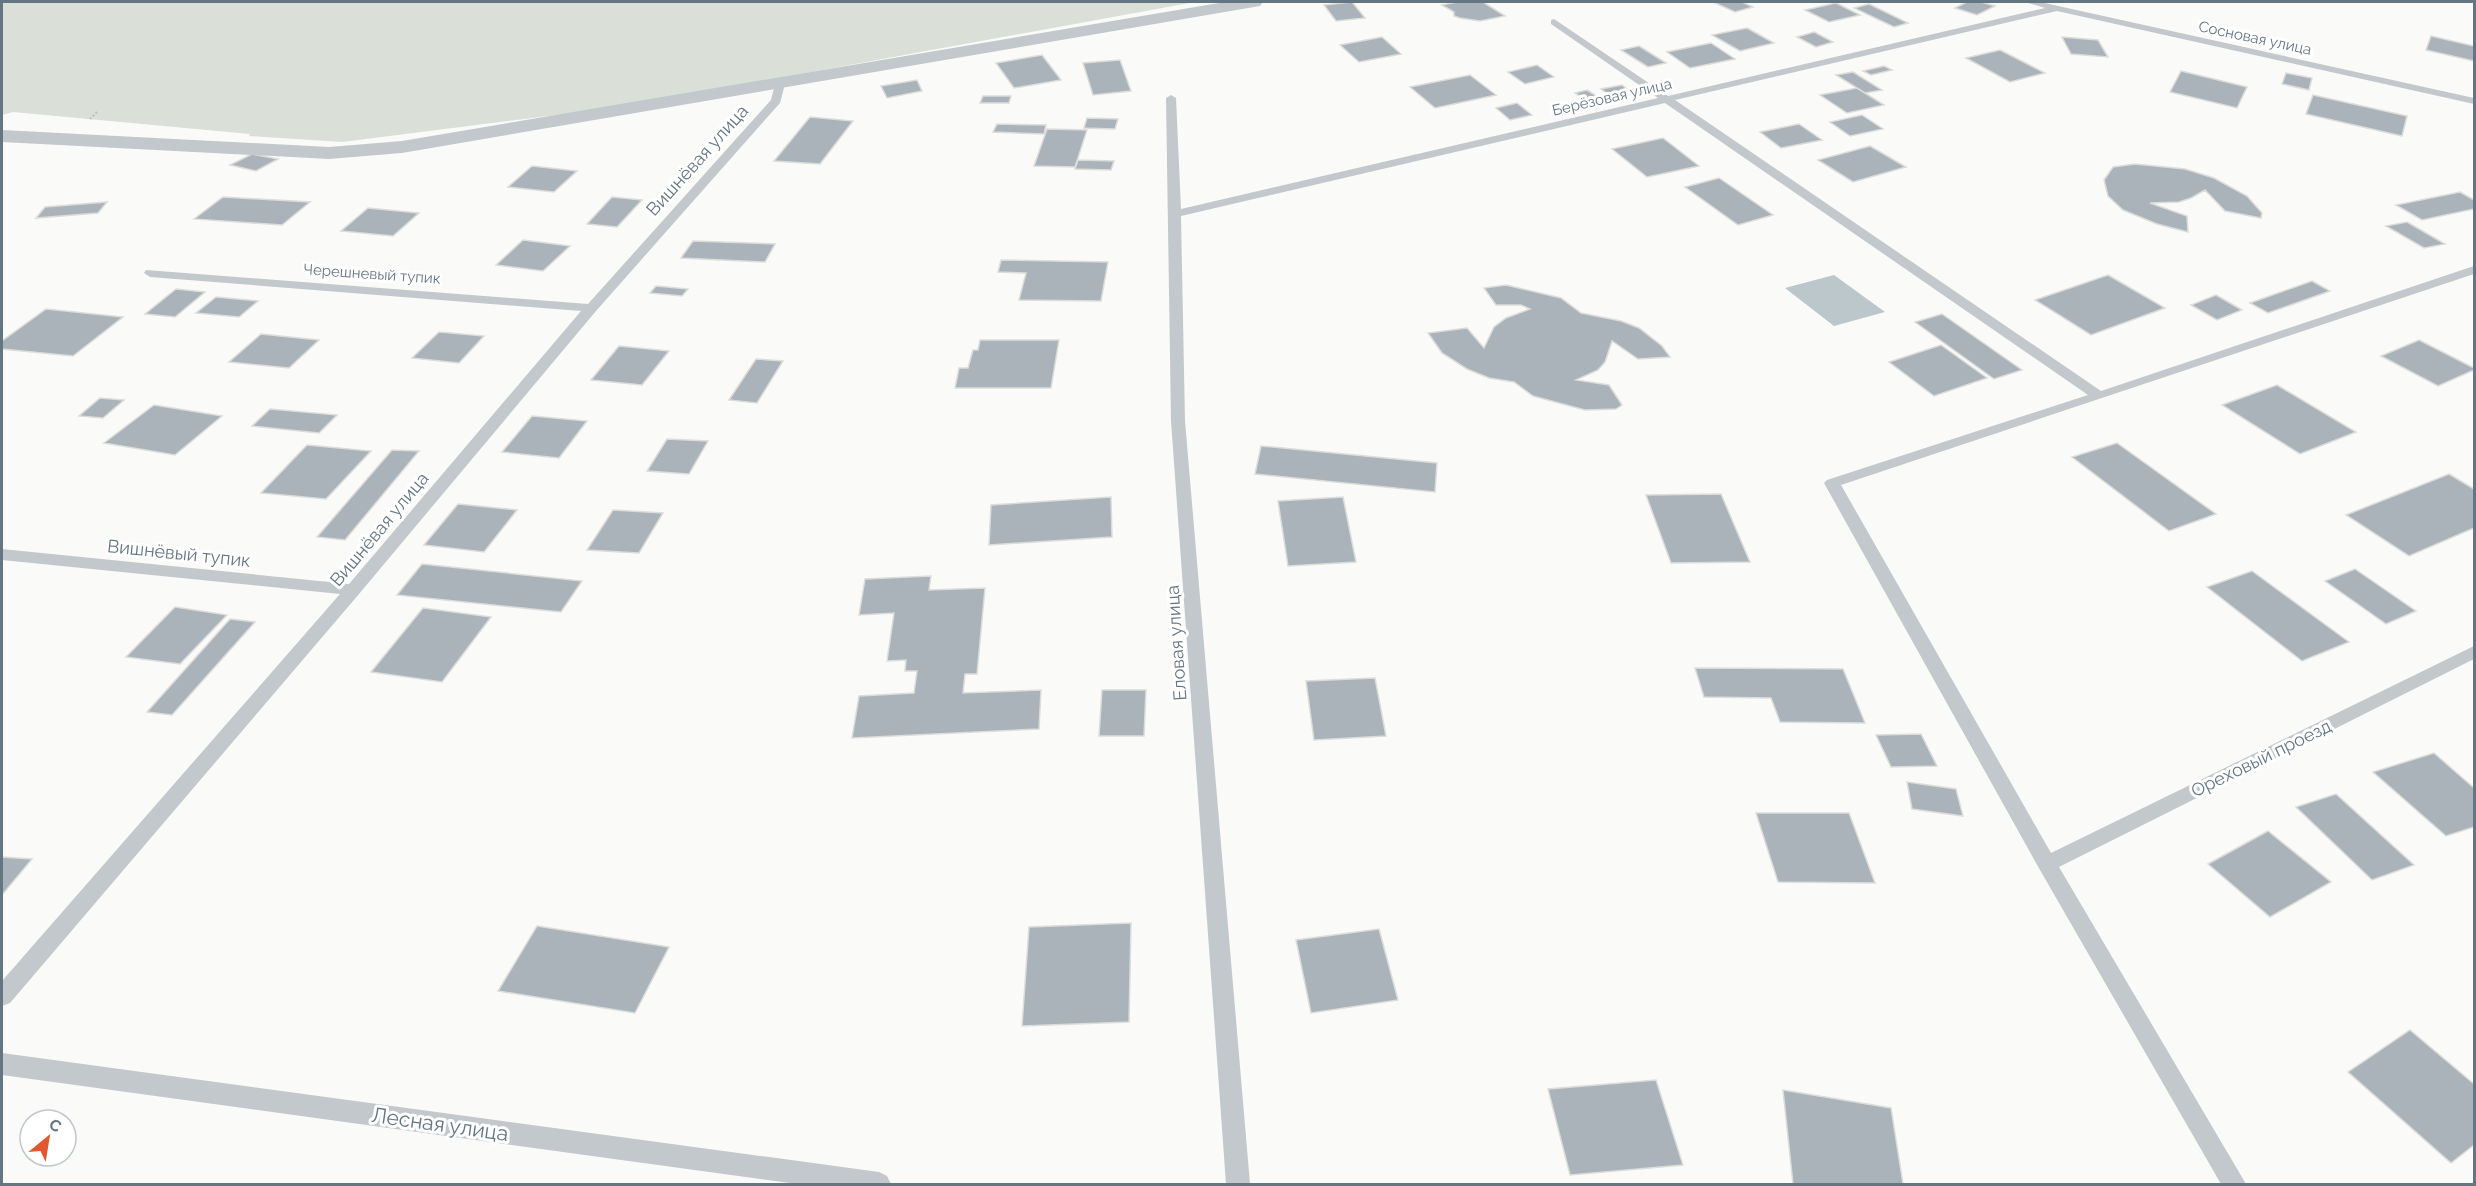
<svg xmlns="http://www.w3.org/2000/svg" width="2476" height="1186" viewBox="0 0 2476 1186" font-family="Raleway,sans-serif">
	<rect width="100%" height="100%" fill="#fafaf8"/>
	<path fill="#dadfd7" d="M2,2H1195L620,107L342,142L249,136L250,134L13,112L2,115Z"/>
	<path fill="#bbc7cb" d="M1834,275L1885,312L1834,326L1785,288Z"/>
	<path fill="#aab3b9" stroke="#dcdcda" stroke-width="1.5" d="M1352,2L1365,18L1336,21L1324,5Z
		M1457,2H1483L1505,16L1480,21L1460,18L1454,16V12L1442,5Z
		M1713,2H1742L1753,7L1735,12Z
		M1967,2H1981L1995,6L1977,15L1955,8Z
		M1836,3L1860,15L1829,22L1805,10Z
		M1869,4L1908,23L1894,27L1854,8Z
		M1747,28L1774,43L1740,51L1712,35Z
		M1814,32L1833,42L1816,47L1797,37Z
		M2431,36L2474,46V61L2426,50Z
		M1382,37L1401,54L1359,62L1340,45Z
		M2062,37L2098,40L2108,57L2071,54Z
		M1711,43L1735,59L1690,68L1667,52Z
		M1639,46L1666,63L1648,67L1621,50Z
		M2000,50L2045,73L2010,82L1966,58Z
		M1042,55L1061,80L1014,88L996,63Z
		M1120,60L1131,91L1093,95L1083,63Z
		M1537,65L1554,77L1525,84L1508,72Z
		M1884,66L1892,70L1871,75L1863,71Z
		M2181,71L2247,87L2237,108L2170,92Z
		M1853,72L1882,90L1865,93L1836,75Z
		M2286,73L2312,78L2309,90L2282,84Z
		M1470,75L1496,95L1435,108L1410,87Z
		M917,80L922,91L887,98L881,86Z
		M1622,85L1633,94L1613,98L1601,89Z
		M1857,88L1884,105L1847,113L1820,95Z
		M1587,90L1598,97L1586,100L1575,93Z
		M2313,95L2407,116L2402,136L2306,114Z
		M983,96H1011L1009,103H980Z
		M1517,103L1532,115L1510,120L1496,108Z
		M1862,115L1883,129L1850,136L1830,122Z
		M810,117L853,121L820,164L774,161Z
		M1087,118L1118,119L1115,129L1084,128Z
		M997,124L1046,125L1044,134L993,132Z
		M1799,124L1822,140L1781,148L1760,132Z
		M1047,129L1087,130L1075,167L1034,166Z
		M1663,138L1699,166L1647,177L1612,149Z
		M1870,146L1906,167L1853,182L1818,160Z
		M252,154L278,159L256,171L230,165Z
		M1078,160L1114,161L1111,170L1075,169Z
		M2135,164L2185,169L2214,178L2247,196L2262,213L2261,218L2225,211L2205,190L2191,198L2179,202L2150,203L2187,216L2188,232L2157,224L2123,210L2108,196L2104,180L2113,167Z
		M532,166L577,171L554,192L508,187Z
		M1719,178L1773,215L1738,225L1685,187Z
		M2460,192L2474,200V209L2422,220L2396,205Z
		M223,197L310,202L282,225L194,219Z
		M612,197L642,200L617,227L587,224Z
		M107,202L98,213L36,218L45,207Z
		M368,208L419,213L393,236L341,231Z
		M2407,222L2445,244L2424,248L2386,226Z
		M523,240L570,246L543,271L496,265Z
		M693,241L775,244L765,262L681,258Z
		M1001,260L1108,262L1101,301L1019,300L1026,273L998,272Z
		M2108,275L2165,308L2091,335L2035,300Z
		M2312,281L2330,291L2268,313L2250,303Z
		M1506,285L1561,298L1581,313L1621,321L1639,328L1662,346L1670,357L1638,359L1612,341L1605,362L1598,370L1576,380L1609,385L1622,405L1616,409L1585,410L1533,396L1514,382L1489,378L1467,369L1442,353L1428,333L1467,328L1484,348L1494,327L1506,318L1530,309L1521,305H1496L1484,288Z
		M656,286L688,289L682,296L650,293Z
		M176,289L205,292L175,317L145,314Z
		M2216,295L2242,310L2217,320L2191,305Z
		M216,297L258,301L239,317L196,313Z
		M46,309L123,317L73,356L2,349V341Z
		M1942,314L2022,370L1994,379L1915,322Z
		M439,332L484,336L459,363L412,358Z
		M261,334L319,340L289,368L229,362Z
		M980,340H1059L1051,388H955L959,368H968L973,350H978Z
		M2419,340L2474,368V370L2438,386L2381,356Z
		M1941,345L1987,378L1934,396L1889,362Z
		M619,346L669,351L642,385L591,380Z
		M756,359L783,361L757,403L729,400Z
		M2277,385L2356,432L2300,454L2222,405Z
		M100,398L124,400L103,418L79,416Z
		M154,405L222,416L175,455L104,443Z
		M270,409L337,415L319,433L252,426Z
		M532,416L587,421L559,458L502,452Z
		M667,439L708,441L689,474L647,471Z
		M2117,443L2216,514L2169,531L2072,457Z
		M307,445L371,451L326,499L261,493Z
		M1261,446L1437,463L1435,492L1255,474Z
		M392,450L419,451L345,540L317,537Z
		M2449,474L2474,489V528L2409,556L2346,515Z
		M1721,494L1750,562L1671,563L1646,495Z
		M1111,497L1112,537L989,545L991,505Z
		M1343,497L1356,562L1288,566L1278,501Z
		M458,504L517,510L484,552L424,545Z
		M613,510L663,513L639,553L587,550Z
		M422,564L582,581L561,612L397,595Z
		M2355,569L2416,611L2386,624L2325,581Z
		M2252,571L2349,642L2302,661L2207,587Z
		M931,576L929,590L985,588L977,674H965L963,693L1041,690L1039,729L852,738L859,696L914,693L917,671H905L906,660L887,661L894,613L859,615L865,579Z
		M175,607L227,615L180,664L126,657Z
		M423,608L491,617L442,682L371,672Z
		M230,619L255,622L172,715L147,712Z
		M1695,668L1843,669L1865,723L1780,722L1771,698L1704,697Z
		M1375,678L1386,736L1314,740L1306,681Z
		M1102,690H1146L1144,736H1099Z
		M1921,734L1937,766L1891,767L1876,735Z
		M2434,753L2474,788V827L2446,836L2373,772Z
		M1907,782L1956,789L1963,816L1912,809Z
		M2336,794L2414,865L2372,880L2296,807Z
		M1756,813H1849L1875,883L1778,882Z
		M2268,831L2331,882L2270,917L2208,864Z
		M2,857L32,859L2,895Z
		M1131,923L1129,1022L1022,1026L1029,927Z
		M537,926L669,947L635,1013L498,991Z
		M1379,929L1398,1000L1311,1013L1296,940Z
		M2410,1030L2474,1084V1145L2451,1163L2348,1072Z
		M1656,1080L1683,1165L1570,1175L1548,1089Z
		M1783,1090L1891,1108L1903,1184H1793Z"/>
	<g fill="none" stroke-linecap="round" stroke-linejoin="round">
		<path stroke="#bbbfc2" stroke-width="2" stroke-dasharray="2 2" stroke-linecap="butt" d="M90,119L97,112"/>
		<path fill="#c3c8cc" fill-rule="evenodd" d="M2025,2H2040L2474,98V104L2057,11L1675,100L2101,391L2474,266V274L1841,485L2051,853L2474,646V659L2059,867L2246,1184H2221L2040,870L1824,483L1827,480L2088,395L1665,103L1181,216L1185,421L1250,1184H1226L1171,421L1166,98L1171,95L1176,98L1181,209L1658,98L1551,24V20L1554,19L1668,96L2045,8Z
			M780,81L785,84L780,103L596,311L359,594L10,1003L2,1006V981L340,594L2,560V549L349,584L581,311L150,277L144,273L146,270L588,304L771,100L775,84Z
			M2,1053L879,1172L887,1176L891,1184H797L2,1075Z"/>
		<path fill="#c3c8cc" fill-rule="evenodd" d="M1225,2H1263L1260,6L1254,7L402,153L329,159L2,142V130L329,147L402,141Z"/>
	</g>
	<g text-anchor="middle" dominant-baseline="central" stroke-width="6" stroke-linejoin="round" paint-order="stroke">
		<g font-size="15" fill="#657683" stroke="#fff">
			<text transform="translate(2255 38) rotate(12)">Сосновая улица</text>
			<text transform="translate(1612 97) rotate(-13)">Берёзовая улица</text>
			<text transform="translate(372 274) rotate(4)">Черешневый тупик</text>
		</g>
		<g font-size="18" fill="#657683" stroke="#fff">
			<text transform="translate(697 160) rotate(-48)">Вишнёвая улица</text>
			<text transform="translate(379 529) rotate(-50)">Вишнёвая улица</text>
			<text transform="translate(179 553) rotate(6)">Вишнёвый тупик</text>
			<text transform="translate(1176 643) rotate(-94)">Еловая улица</text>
			<text transform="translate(2261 758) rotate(-26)">Ореховый проезд</text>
		</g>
		<g font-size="21" fill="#657683" stroke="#fff">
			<text transform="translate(440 1124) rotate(8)">Лесная улица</text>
		</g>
	</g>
	<rect width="2476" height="1186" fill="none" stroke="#657683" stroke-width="6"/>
	<g transform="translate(48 1138) rotate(30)"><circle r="28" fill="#ffffff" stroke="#c1c8cd" stroke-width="1.5"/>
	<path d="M0-4.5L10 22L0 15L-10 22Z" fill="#e4572e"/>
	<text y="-9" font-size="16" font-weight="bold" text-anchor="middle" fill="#657683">С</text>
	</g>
</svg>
